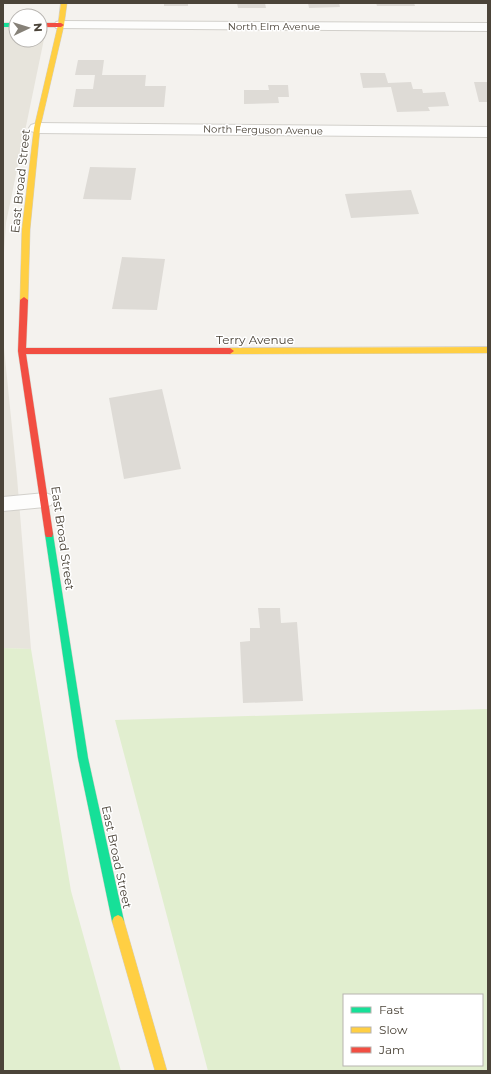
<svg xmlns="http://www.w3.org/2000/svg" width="491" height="1074" viewBox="0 0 491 1074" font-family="Montserrat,sans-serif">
	<rect width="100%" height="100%" fill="#f4f2ee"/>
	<path fill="#e7e4dc" d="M3,28H16V40H40V33L43,35L44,39L6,223L3,266Z
		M3,338L17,477L31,649L3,648Z"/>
	<path fill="#e1eecf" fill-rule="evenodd" d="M3,648L31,649L71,891L121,1071H3Z
		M488,709V1071H208L115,720ZM344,995H482V1065H344Z"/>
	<path fill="#dedbd6" d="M164,3H188V6H164Z
		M237,3H265L266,8H238Z
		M308,3H339L340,7L309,8Z
		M376,3H414L415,6H377Z
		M78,60H104L102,75H146L145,86H166L164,107H73L76,89H93L95,75H75Z
		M360,73H385L388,83L411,82L413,89H422L423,93L445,92L449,106L428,107L430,111L397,112L391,87L363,88Z
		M474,82H488V102H479Z
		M268,85H288L289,97H278L279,103L244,104V90H269Z
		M90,167L136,168L131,200L83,199Z
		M411,190L419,214L351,218L345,194Z
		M122,257L165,259L157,310L112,309Z
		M162,389L181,469L124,479L109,398Z
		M258,608H280L281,623L297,622L303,701L243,703L240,642L250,641V628H260Z"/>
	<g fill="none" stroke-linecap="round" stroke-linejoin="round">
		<defs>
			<path id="lane" d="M45,493L51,495L54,500L51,505L45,507L3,511V497Z"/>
			<path id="street" d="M61,21L488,23V31L56,28L54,25L56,22Z
				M37,123L488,127V137L37,133L31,131L29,128L31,125Z"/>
			<path id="fast" d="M3,23H16V27H3Z
				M49,530L52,531L53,534L88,758L124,921L122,925L118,927L114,925L112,921L78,758L45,534L46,531Z"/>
			<path id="slow" d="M61,3H67L64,25L40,128L30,229L28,300L24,303L20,300L22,229L34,128L58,25Z
				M488,347V353L230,354L226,351L230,348Z
				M118,915L122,917L124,921L167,1071H155L112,921L114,917Z"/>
			<path id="jam" d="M40,23H61L64,25L61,27H40Z
				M24,297L28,300L26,348H230L234,351L230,354H26L53,534L52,537H46L45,534L18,351L20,300Z"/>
		</defs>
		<use href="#lane" stroke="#d2d0cb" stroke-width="2"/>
		<use href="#street" stroke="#d2d0cb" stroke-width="2"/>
		<use href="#fast" stroke="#d3cfc5" stroke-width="1"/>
		<use href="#slow" stroke="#d3cfc5" stroke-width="1"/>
		<use href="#jam" stroke="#d3cfc5" stroke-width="1"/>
		<use href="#lane" fill="#fdfdfc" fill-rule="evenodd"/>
		<use href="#street" fill="#fdfdfc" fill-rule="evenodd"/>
		<use href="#fast" fill="#16e098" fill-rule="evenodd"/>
		<use href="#slow" fill="#ffcf43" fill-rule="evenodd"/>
		<use href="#jam" fill="#f24e42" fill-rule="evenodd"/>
	</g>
	<g text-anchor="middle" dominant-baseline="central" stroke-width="3" stroke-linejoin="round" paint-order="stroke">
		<g font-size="10" fill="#4b4439" stroke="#fff">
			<text x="274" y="26">North Elm Avenue</text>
			<text transform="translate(263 130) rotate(1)">North Ferguson Avenue</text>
		</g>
		<g font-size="12" fill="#4b4439" stroke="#fff">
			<text transform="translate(20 181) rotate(-84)">East Broad Street</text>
			<text x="255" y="339">Terry Avenue</text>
			<text transform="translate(63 538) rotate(82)">East Broad Street</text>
			<text transform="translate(117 857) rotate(78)">East Broad Street</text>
		</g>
	</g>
	<rect width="491" height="1074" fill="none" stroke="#4b4439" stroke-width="8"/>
	<rect x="343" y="994" width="140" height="72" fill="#ffffff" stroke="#b7b4b0"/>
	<rect x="351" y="1007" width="20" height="6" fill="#16e098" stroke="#b7b4b0"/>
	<text x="379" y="1014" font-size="12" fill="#4b4439">Fast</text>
	<rect x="351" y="1027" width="20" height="6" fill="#ffcf43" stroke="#b7b4b0"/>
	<text x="379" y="1034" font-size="12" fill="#4b4439">Slow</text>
	<rect x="351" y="1047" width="20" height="6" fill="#f24e42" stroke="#b7b4b0"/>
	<text x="379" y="1054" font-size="12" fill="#4b4439">Jam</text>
	<g transform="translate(28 28) rotate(86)"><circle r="19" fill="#ffffff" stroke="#b7b4b0"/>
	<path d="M0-3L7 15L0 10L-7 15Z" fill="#868178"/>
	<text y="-6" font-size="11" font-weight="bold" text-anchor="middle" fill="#4b4439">N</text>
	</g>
</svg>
